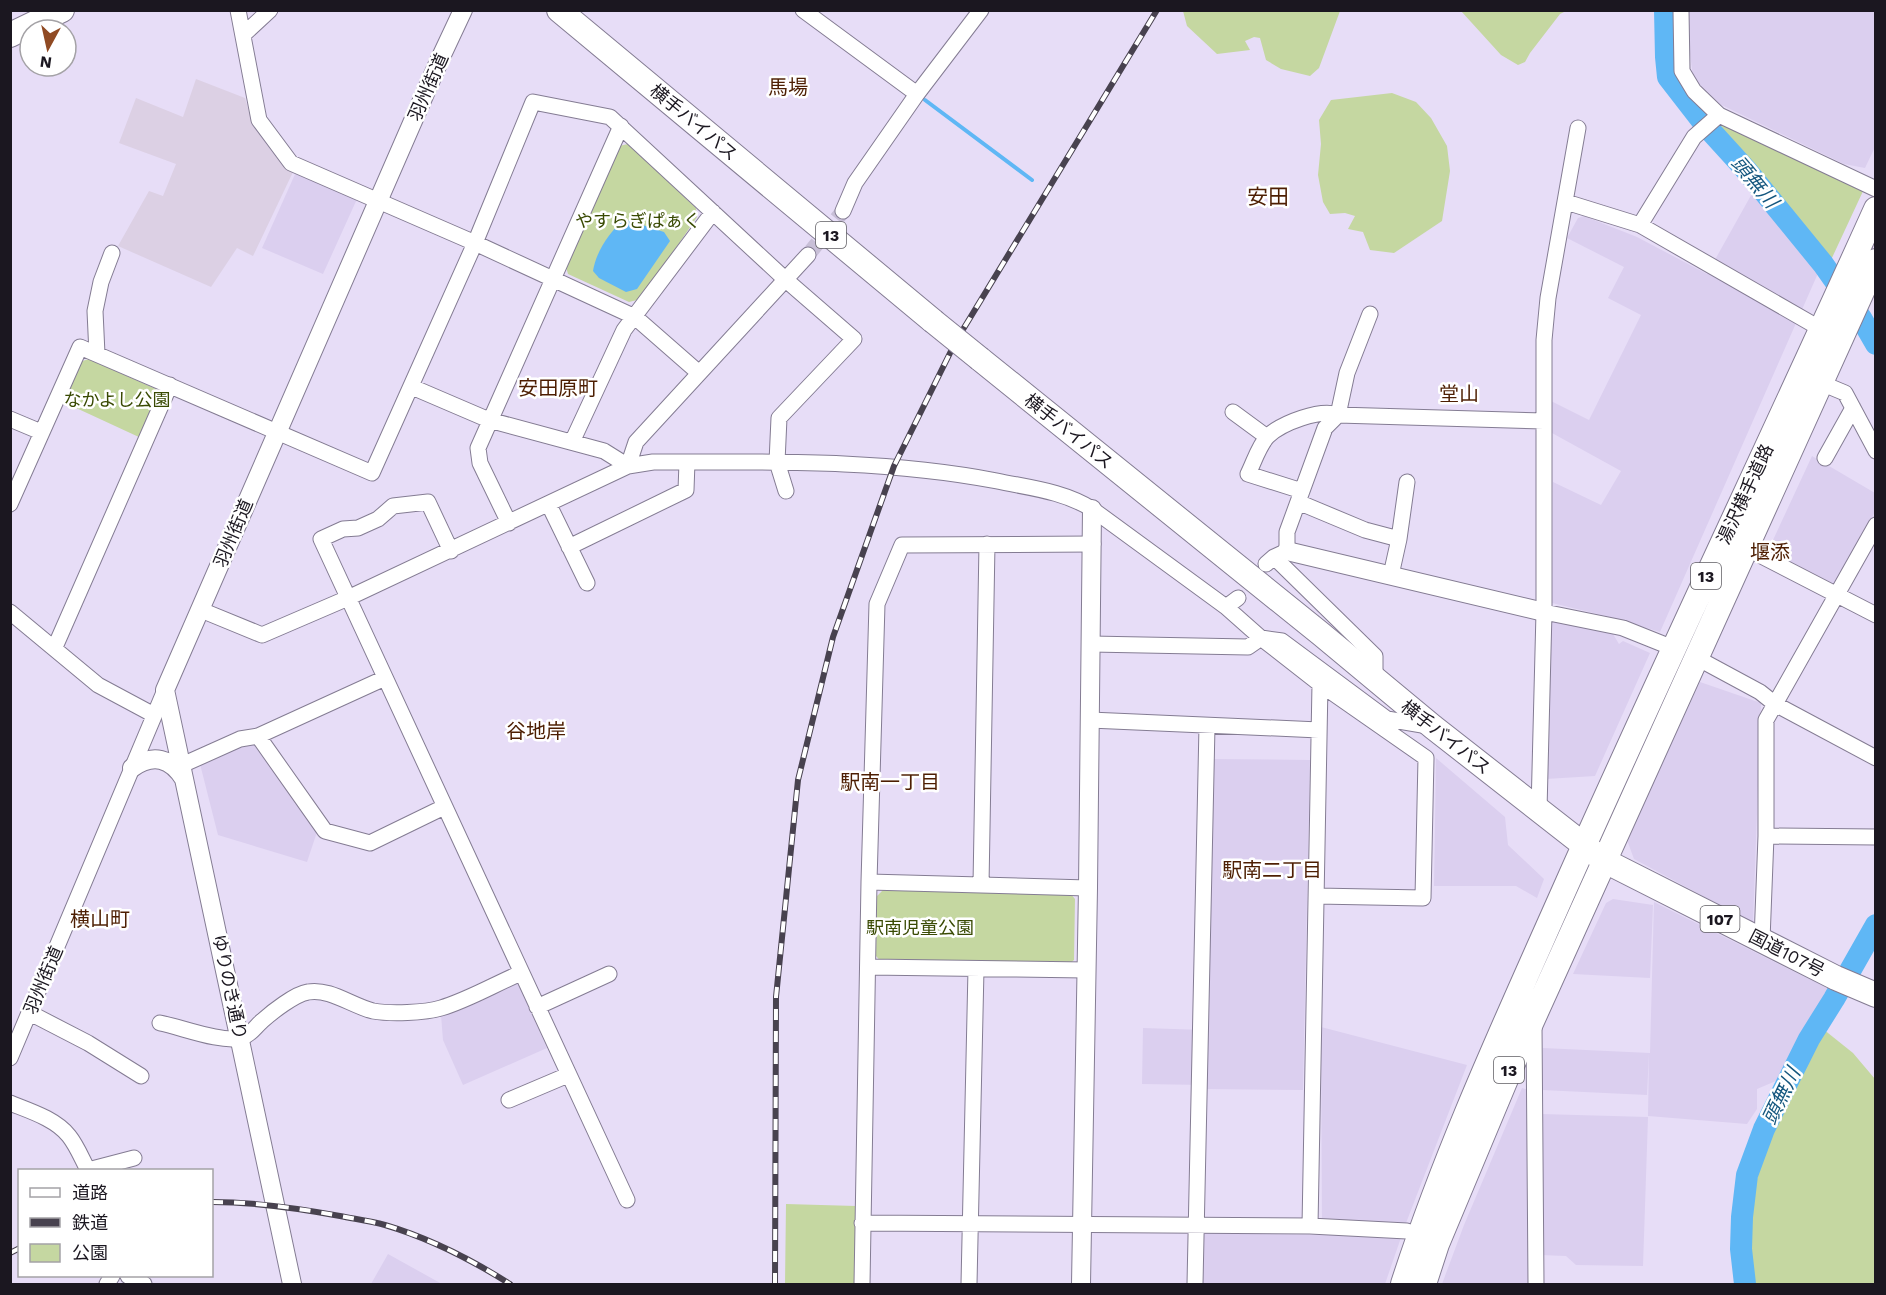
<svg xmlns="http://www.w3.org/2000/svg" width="1886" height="1295" viewBox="0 0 1886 1295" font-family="'Work Sans','Noto Sans JP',sans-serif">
	<rect width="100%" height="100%" fill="#e7ddf7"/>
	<path fill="#dbcfef" d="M1687,11H1875V147L1865,168L1844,164L1705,97L1693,77L1687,30Z
		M296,172L357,199L323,274L262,248Z
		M1754,190L1819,271L1660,632L1610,617L1552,603L1553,482L1601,505L1621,471L1552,433L1551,401L1589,420L1641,315L1608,298L1624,267L1567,238L1578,218L1584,216L1637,237L1707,274Z
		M1812,456L1875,493V512L1833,588L1767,553Z
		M1548,620L1613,634L1619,644L1623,641L1650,653L1595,776L1546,779Z
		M1700,682L1761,703L1753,923L1634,859L1627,840Z
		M257,744L317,832L307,862L218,835L200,764L233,747Z
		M1436,758L1505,817L1508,845L1544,879L1537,898L1516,886H1434Z
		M1210,759L1310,760L1303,1090L1204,1089V1085L1142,1084L1143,1028L1204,1030Z
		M1613,899L1653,905L1650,978L1573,974L1606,903Z
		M1654,902L1831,990L1805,1037L1785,1077L1757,1089V1109L1747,1124L1648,1116L1649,1053L1647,1095L1542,1090L1543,1048L1650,1053Z
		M517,981L547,1048L463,1085L443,1040L441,1015Z
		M1321,1027L1467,1065L1406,1223L1385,1284H1201L1202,1233L1322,1235Z
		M1522,1088L1529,1090L1530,1227L1528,1284H1442L1464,1225Z
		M1541,1114L1648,1117L1643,1266L1576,1265L1566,1256L1540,1255Z
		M388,1254L442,1284H371Z"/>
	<path fill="#dcd0e4" d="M196,79L245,98L253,126L273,153L293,172L253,256L237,248L211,287L118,246L149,191L163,196L176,164L119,143L136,98L183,117Z"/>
	<path fill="#c5d7a1" d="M1183,11V10L1340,11L1319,68L1310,76L1281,69L1266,60L1260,38L1254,37L1245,41L1250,50L1217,54L1187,26Z
		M1461,11H1566L1560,14L1530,53L1525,62L1518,65L1501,55Z
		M1392,93L1416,102L1431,118L1447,146L1450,171L1442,221L1394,253L1370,250L1363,232L1348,229L1355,216L1345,213L1330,214L1323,202L1318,175L1321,144L1319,120L1331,100Z
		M1722,123L1864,189L1831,260L1719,128Z
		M628,144L696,208L697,217L641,299L629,302L568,274L566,267L619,146Z
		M89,359L156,389L160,398L141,438L61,401L79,362Z
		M884,889L1069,892L1075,899L1074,960L1067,966L883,964L876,956L877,896Z
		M1823,1029L1853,1053L1875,1079V1284H1752L1747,1258L1750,1226L1761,1153L1774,1117L1815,1037Z
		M786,1204L856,1206L854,1284H785Z"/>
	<path fill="#5fb7f5" d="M624,219L664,232L670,241L637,289L626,292L599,278L593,271C596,251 610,232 624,219Z"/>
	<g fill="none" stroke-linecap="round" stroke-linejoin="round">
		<path stroke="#5fb7f5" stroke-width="4" d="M925,100L1032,180"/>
		<path stroke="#5fb7f5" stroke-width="22" d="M1665,10L1666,57L1668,77L1706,126L1747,171L1823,264L1861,318L1876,344
			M1745,1284L1741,1249L1742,1217L1747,1175L1764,1129L1809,1039L1834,999L1876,925"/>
		<path stroke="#c8bfd7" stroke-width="15" stroke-dasharray="15 8" stroke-linecap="butt" d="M808,255L843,211"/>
		<defs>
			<path id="minor" d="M238,10L259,120L291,163L475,243L635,317L699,373
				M803,10L917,94
				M1681,10L1682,71L1694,91L1719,115
				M243,35L270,10
				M1566,202L1640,225L1821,329
				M843,211L855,183L917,94L981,10
				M1640,225L1694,137L1719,115L1876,189
				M97,354L95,311L101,282L112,253
				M1821,383L1845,393L1876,451
				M412,387L489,420L604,451L628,466
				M1233,412L1267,437
				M10,419L41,432
				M572,442L624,330L713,212
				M1825,458L1853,408
				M628,466L636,442L808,255
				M1302,491L1248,474C1254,462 1259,445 1268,436C1282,423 1321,408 1338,415L1347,373L1370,314
				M1298,502L1365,530L1399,539L1391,575
				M10,504L80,347L372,473L475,243L533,102L610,117L786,280L854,339L779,418L777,462L786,491
				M549,505L587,583
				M509,523L480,463L478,448L621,126
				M1399,539L1407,482
				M569,547L686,490L687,462
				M1746,548L1876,615
				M451,551L428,502L393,506L378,519L358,528L343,529L321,539L627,1200
				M1274,557L1375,656V679
				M1266,564L1274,557L1287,551V532L1325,428L1338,415L1544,421
				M1226,607L1238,598
				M201,610L262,635L348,598L628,466L653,462C768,462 883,459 997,481C1030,488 1063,491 1092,509L1226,607L1261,638L1320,684L1426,758L1423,898L1317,896
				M10,612L98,685L154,715
				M1544,612L1623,628L1673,648
				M1091,644L1248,647L1261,638L1282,641L1387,719L1428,726
				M55,647L170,385
				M1697,658L1760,692L1775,704L1876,758
				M1090,720L1319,730
				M258,736L325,831L370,843L444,807
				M182,765L240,739L258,736L385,678
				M1539,810L1544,612V340L1548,298L1578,128
				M1766,836L1876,837
				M869,882L1088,888
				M981,885L987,544
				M1762,940L1766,836V720L1876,525
				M869,967L1086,970
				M537,1007L609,974
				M30,1013L88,1043L141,1076
				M160,1023C181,1027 221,1043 241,1038C251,1035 255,1027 262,1021C272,1012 295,994 308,992C330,988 352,1006 373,1011C390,1014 425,1013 441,1008C468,1000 495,984 521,973
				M1534,1026L1536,1284
				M10,1058L165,690
				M509,1100L568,1075
				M10,1103C30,1111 56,1119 69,1136C77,1146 82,1159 88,1170
				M88,1170L134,1158
				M862,1223L1310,1226L1407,1231L1419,1235
				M1310,1226L1320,684
				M128,1276L144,1284
				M107,1284L112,1276
				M862,1284L869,882L877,604L902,545L1093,544
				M969,1284L976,969
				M1195,1284L1207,726"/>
			<path id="tertiary" d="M1287,551L1544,612
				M132,768C153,753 171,758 184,779
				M292,1284L165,690L440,59L463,10
				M1081,1284L1088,888L1092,509"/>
			<path id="trunk" d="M559,10L933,321
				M10,35L62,10
				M980,359L1321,634L1433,727L1603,860L1836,978L1876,995
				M1403,1284C1447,1148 1508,1017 1566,886C1667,659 1774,435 1876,209
				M1424,1284L1437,1244L1509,1072L1876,261"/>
		</defs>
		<use href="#minor" stroke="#847c93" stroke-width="17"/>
		<use href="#tertiary" stroke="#847c93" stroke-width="20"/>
		<use href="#trunk" stroke="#847c93" stroke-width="26"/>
		<use href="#minor" stroke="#fff" stroke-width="15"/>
		<use href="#tertiary" stroke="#fff" stroke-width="18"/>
		<use href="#trunk" stroke="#fff" stroke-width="24"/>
		<defs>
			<path id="rail" d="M212,1202C255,1202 297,1208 340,1216C355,1219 370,1221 385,1225C429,1238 472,1260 510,1284
				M10,1253L20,1248
				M775,1284L776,997L798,780L833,637L894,466L956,341L1157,10"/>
		</defs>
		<use href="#rail" stroke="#48424f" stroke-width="6"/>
		<use href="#rail" stroke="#fff" stroke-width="4" stroke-dasharray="11" stroke-linecap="butt"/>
		<defs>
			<path id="trunk-bridge" d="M933,321L980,359"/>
		</defs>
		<use href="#trunk-bridge" stroke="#847c93" stroke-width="26" stroke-linecap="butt"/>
		<use href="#trunk-bridge" stroke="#fff" stroke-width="24"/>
	</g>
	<g text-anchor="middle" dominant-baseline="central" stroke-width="5" stroke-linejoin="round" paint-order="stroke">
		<g fill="#fff" stroke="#5f5d63" stroke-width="1.5">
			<rect x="816" y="222" width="30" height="26" rx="4.5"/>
			<rect x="1691" y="563" width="30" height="26" rx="4.5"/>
			<rect x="1700.5" y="906" width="39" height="26" rx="4.5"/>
			<rect x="1494" y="1057" width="30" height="26" rx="4.5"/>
		</g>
		<g font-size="16" font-weight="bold" fill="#1b1720">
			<text x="831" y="235">13</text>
			<text x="1706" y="576">13</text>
			<text x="1720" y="919">107</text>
			<text x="1509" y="1070">13</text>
		</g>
		<g font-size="18" fill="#1b1720" stroke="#fff">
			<text transform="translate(428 87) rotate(-66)">羽州街道</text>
			<text transform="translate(694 122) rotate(40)">横手バイパス</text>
			<text transform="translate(1069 431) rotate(39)">横手バイパス</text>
			<text transform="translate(1745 494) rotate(-65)">湯沢横手道路</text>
			<text transform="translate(233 533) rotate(-67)">羽州街道</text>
			<text transform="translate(1446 737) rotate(38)">横手バイパス</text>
			<text transform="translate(1787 953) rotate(27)">国道107号</text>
			<text transform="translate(43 980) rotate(-67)">羽州街道</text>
			<text transform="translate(230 987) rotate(78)">ゆりのき通り</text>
		</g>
		<g font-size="18" fill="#394a03" stroke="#fff">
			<text x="638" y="220">やすらぎぱぁく</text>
			<text x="117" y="399">なかよし公園</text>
			<text x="920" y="927">駅南児童公園</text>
		</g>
		<g font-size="20" fill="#4d1e02" stroke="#fff">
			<text x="788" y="87">馬場</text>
			<text x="558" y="388">安田原町</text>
			<text x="1459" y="394">堂山</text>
			<text x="1770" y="552">堰添</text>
			<text x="536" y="731">谷地岸</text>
			<text x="890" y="782">駅南一丁目</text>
			<text x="1272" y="870">駅南二丁目</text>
			<text x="100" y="919">横山町</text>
		</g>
		<g font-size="20" font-style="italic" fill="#15577f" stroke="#fff">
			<text transform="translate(1755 182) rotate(50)">頭無川</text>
			<text transform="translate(1781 1096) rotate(-64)">頭無川</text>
		</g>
		<g font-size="21" fill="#4d1e02" stroke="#fff">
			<text x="1268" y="196">安田</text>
		</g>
	</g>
	<rect width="1886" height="1295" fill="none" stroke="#1b1720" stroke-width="24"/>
	<rect x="18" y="1169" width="195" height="108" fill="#ffffff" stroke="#a4a2a6" stroke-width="1.5"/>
	<rect x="30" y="1188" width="30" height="9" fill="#ffffff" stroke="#a4a2a6" stroke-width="1.5"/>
	<text x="72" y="1199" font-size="18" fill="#1b1720">道路</text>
	<rect x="30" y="1218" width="30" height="9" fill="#48424f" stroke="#a4a2a6" stroke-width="1.5"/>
	<text x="72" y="1229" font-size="18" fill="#1b1720">鉄道</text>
	<rect x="30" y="1244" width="30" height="18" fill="#c5d7a1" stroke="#a4a2a6" stroke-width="1.5"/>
	<text x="72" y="1259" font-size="18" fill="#1b1720">公園</text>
	<g transform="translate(48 48) rotate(188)"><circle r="28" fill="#ffffff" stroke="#a4a2a6" stroke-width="1.5"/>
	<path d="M0-4.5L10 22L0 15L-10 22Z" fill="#904a23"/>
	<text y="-9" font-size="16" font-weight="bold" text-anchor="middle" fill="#1b1720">N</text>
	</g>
</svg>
